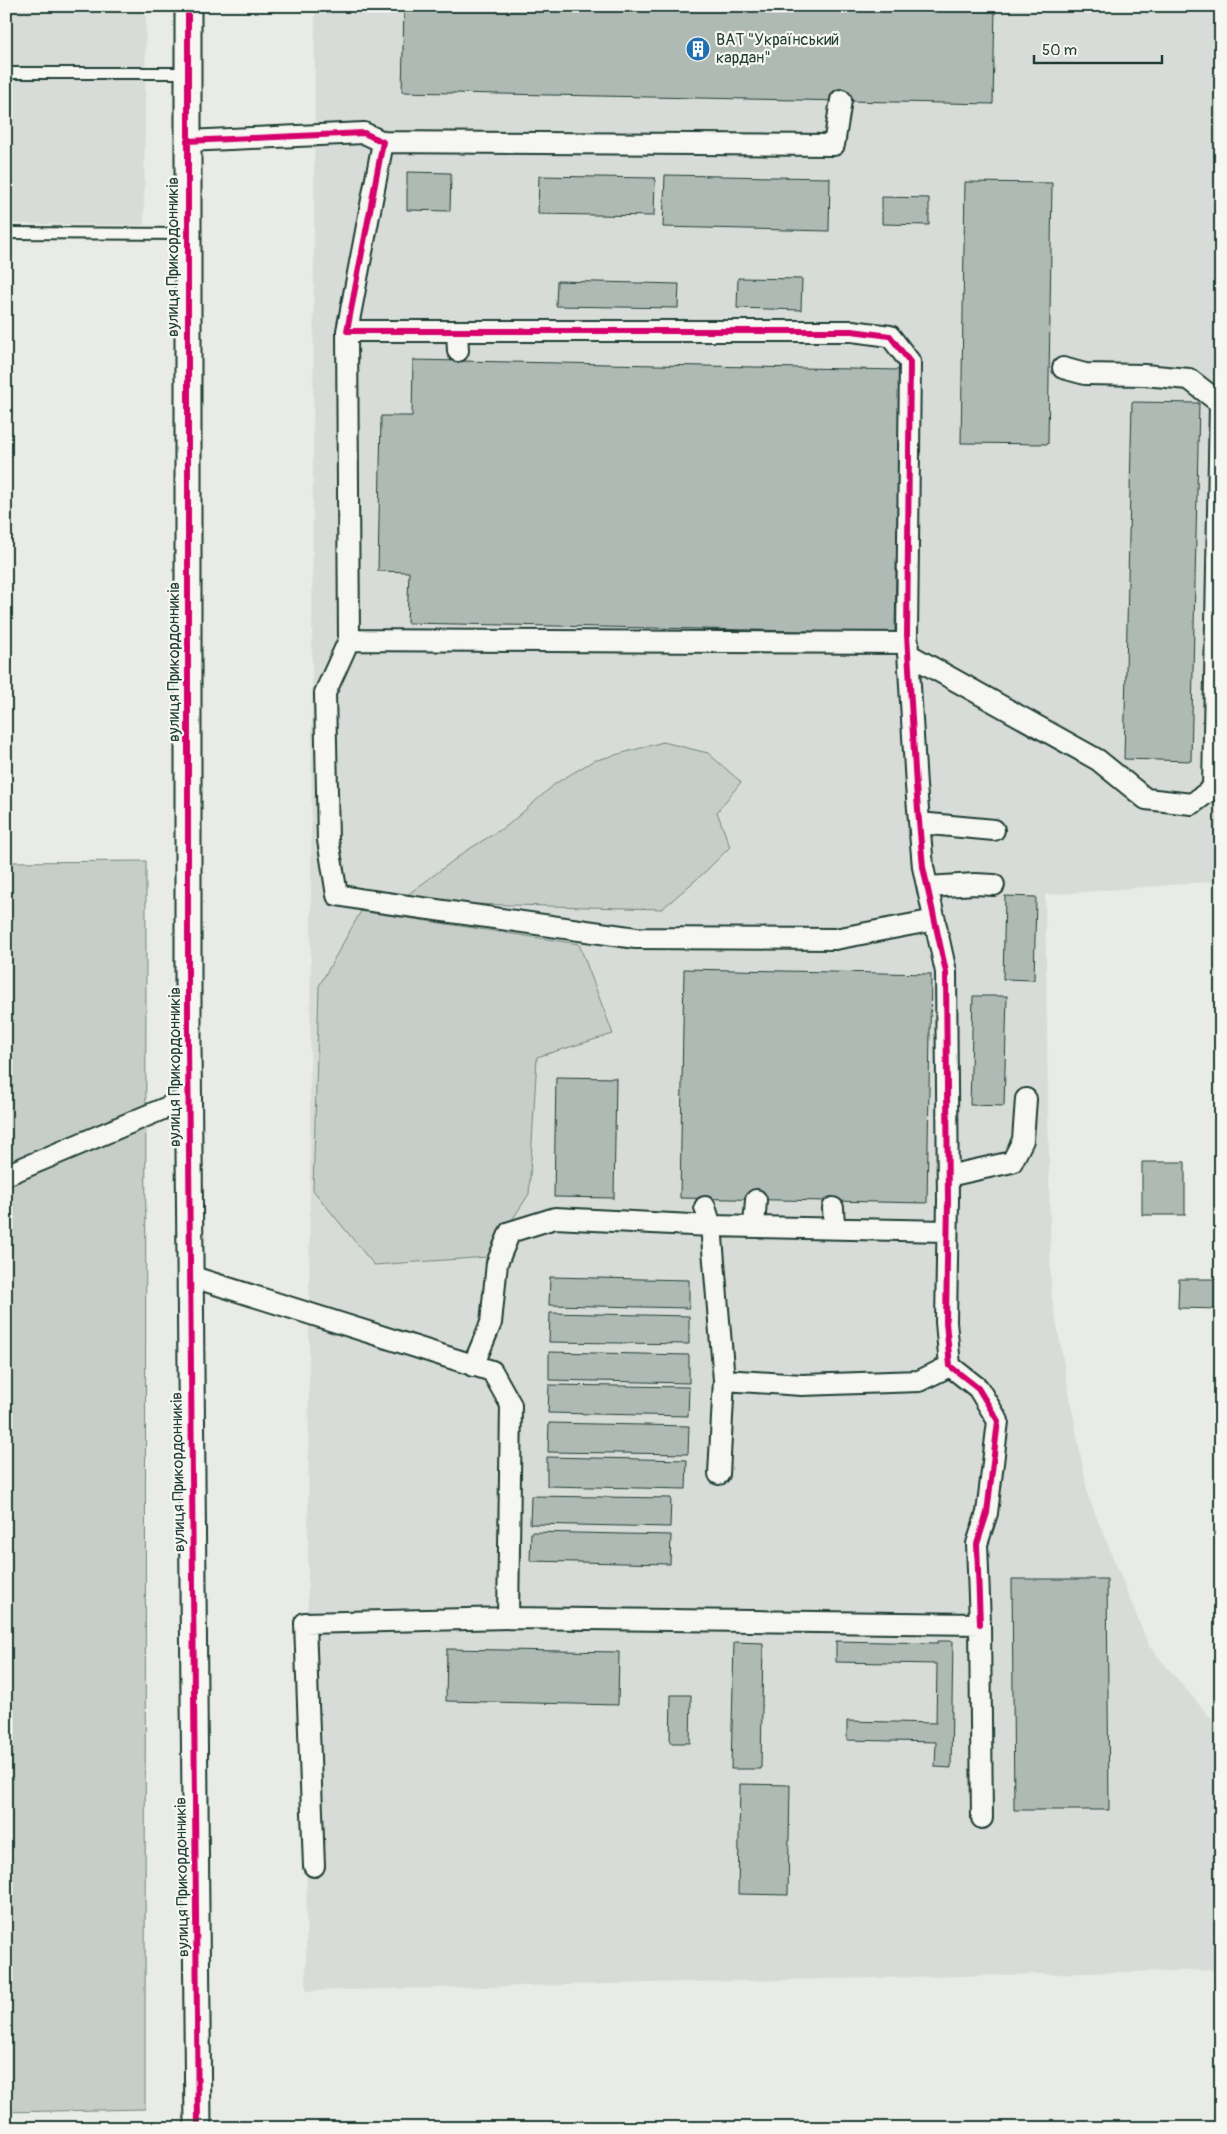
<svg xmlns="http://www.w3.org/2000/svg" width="1227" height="2134" viewBox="0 0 1227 2134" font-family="Pangolin,sans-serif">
	<rect width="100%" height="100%" fill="#e9ebe7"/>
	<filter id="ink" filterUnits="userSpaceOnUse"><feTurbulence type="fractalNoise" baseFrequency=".02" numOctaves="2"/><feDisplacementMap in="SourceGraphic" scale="10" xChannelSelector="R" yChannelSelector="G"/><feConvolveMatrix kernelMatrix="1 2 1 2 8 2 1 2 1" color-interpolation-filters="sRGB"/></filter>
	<g filter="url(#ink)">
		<path fill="#d8dcd8" d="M6,6H146L144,225L6,224Z
			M315,6H1221V881L1045,895L1051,1292L1088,1496L1149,1646L1221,1730V1970L306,1991Z"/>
		<path fill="#c7cec9" stroke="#73867e" d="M663,742L708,753L741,782L717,812L730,847L705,872L662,909L398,902L466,851L508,825L556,783L593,761Z
			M146,861L145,2109L6,2112V862Z
			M361,911L579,944L613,1034L537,1057L529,1194L488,1257L374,1265L313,1190L319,986Z"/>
		<path fill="#b0bab5" stroke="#1f3d34" d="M404,6H995L993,104L402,92Z
			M407,172L451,173L450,211L407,210Z
			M665,175L830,178L829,231L663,227Z
			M539,176L655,178L654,216L538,214Z
			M965,182L1052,183L1048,444L961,443Z
			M882,197L929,198V225L882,224Z
			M738,278L802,279L801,310L737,308Z
			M557,281L679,284L678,308L556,306Z
			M413,360L900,370L895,633L407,623L409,572L378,571L381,416H412Z
			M1132,402L1199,403L1191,761L1124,759Z
			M1005,896L1036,897L1034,980L1003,979Z
			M684,969L931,974L927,1203L680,1198Z
			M973,996H1007L1004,1106L970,1105Z
			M556,1077L616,1078L614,1198L554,1197Z
			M1142,1162H1185V1215H1142Z
			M550,1277L689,1280V1308L549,1305Z
			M1179,1279H1221V1309L1178,1308Z
			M550,1313L689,1316V1344L549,1342Z
			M549,1352L689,1355V1383L549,1380Z
			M549,1385L689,1387L688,1416L548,1413Z
			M549,1423L689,1426L688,1454L548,1452Z
			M547,1457L687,1460L686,1489L547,1486Z
			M531,1496L671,1498L670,1527L530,1524Z
			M531,1532L671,1535L670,1564L530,1561Z
			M1012,1579H1107L1109,1810H1014Z
			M836,1641L938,1643V1641H953L951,1768L935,1767L936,1742L847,1740V1721L936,1723L937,1664L836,1662Z
			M734,1642L763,1643L761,1769H731Z
			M447,1649L619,1652L618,1705L446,1701Z
			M671,1695H691L690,1743H670Z
			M740,1784L790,1785L788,1895L738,1894Z"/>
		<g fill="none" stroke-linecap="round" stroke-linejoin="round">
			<defs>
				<path id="service" d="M6,73H188
					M6,233L187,234"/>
				<path id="minor" d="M187,141L364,133L383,142L347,331H852L890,336L910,362L907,635L916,786L923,867L946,972L948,1200L946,1322L950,1366L978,1388L998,1421L987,1513L977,1544L980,1624
					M383,142L834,145L841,100
					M347,331L349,640L908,643
					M457,331L458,351
					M349,640L325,693L328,840L337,895L365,900L636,938L835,939L935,920
					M908,654L1098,760L1146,799L1192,804L1213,788L1220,403L1189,379L1144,375L1085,374L1063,368
					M919,823L994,830
					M928,887L975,884L994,885
					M6,1175L189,1098
					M948,1176L1012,1162L1023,1140L1026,1099
					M705,1207L711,1226L947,1231
					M833,1208L834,1227
					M754,1227L756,1200
					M190,1276L492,1371L511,1405L508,1618L305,1623L314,1866
					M473,1366L491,1323L497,1263L510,1232L555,1218L711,1226L724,1380L719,1474
					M724,1380L802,1385L919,1381L950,1366
					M508,1618L980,1624L982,1818"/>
				<path id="tertiary" d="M188,6V1044L198,2128"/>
			</defs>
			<use href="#service" stroke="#1f3d34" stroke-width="14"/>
			<use href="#minor" stroke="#1f3d34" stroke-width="24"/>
			<use href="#tertiary" stroke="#1f3d34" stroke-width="29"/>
			<use href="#service" stroke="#f6f6f2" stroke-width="10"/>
			<use href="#minor" stroke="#f6f6f2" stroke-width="20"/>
			<use href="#tertiary" stroke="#f6f6f2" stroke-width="25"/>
			<defs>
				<path id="cycleway" d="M188,6V1044L198,2128
					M187,141L364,133L383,142L347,331H852L890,336L910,362L907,635L916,786L923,867L946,972L948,1200L946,1322L950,1366L978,1388L998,1421L987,1513L977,1544L980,1624"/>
			</defs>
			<use href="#cycleway" stroke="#f6f6f2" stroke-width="9"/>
			<use href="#cycleway" stroke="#d6006c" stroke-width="6"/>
		</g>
	</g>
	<defs>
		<symbol id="building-disc" viewBox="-11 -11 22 22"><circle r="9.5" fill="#1f6fb2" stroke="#f6f6f2"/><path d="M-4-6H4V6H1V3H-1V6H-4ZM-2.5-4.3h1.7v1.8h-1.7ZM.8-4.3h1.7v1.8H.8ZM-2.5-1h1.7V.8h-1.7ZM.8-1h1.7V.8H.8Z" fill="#fff"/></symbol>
	</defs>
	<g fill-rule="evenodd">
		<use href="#building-disc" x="684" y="35" width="28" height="28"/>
	</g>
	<g text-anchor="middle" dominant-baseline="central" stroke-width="4.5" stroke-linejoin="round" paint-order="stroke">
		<g font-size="16" fill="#1f3d34" stroke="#f6f6f2" text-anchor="start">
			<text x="716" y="40">ВАТ "Український<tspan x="716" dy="18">кардан"</tspan></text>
		</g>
		<g font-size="16" fill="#1f3d34" stroke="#f6f6f2">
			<text transform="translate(173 257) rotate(-90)">вулиця Прикордонників</text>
			<text transform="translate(174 662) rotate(-90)">вулиця Прикордонників</text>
			<text transform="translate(175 1067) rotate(-90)">вулиця Прикордонників</text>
			<text transform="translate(178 1472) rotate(-91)">вулиця Прикордонників</text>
			<text transform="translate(182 1877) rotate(-91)">вулиця Прикордонників</text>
		</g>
	</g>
	<rect width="1227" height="2134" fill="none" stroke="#f6f6f2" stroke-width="25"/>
	<rect x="12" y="12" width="1202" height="2109" fill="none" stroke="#1f3d34" stroke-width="2" filter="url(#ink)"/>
	<path d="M1034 55v8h128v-8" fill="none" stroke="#1f3d34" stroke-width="2.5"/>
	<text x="1042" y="55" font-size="15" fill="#1f3d34" stroke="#f6f6f2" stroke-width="4" paint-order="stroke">50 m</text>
</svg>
